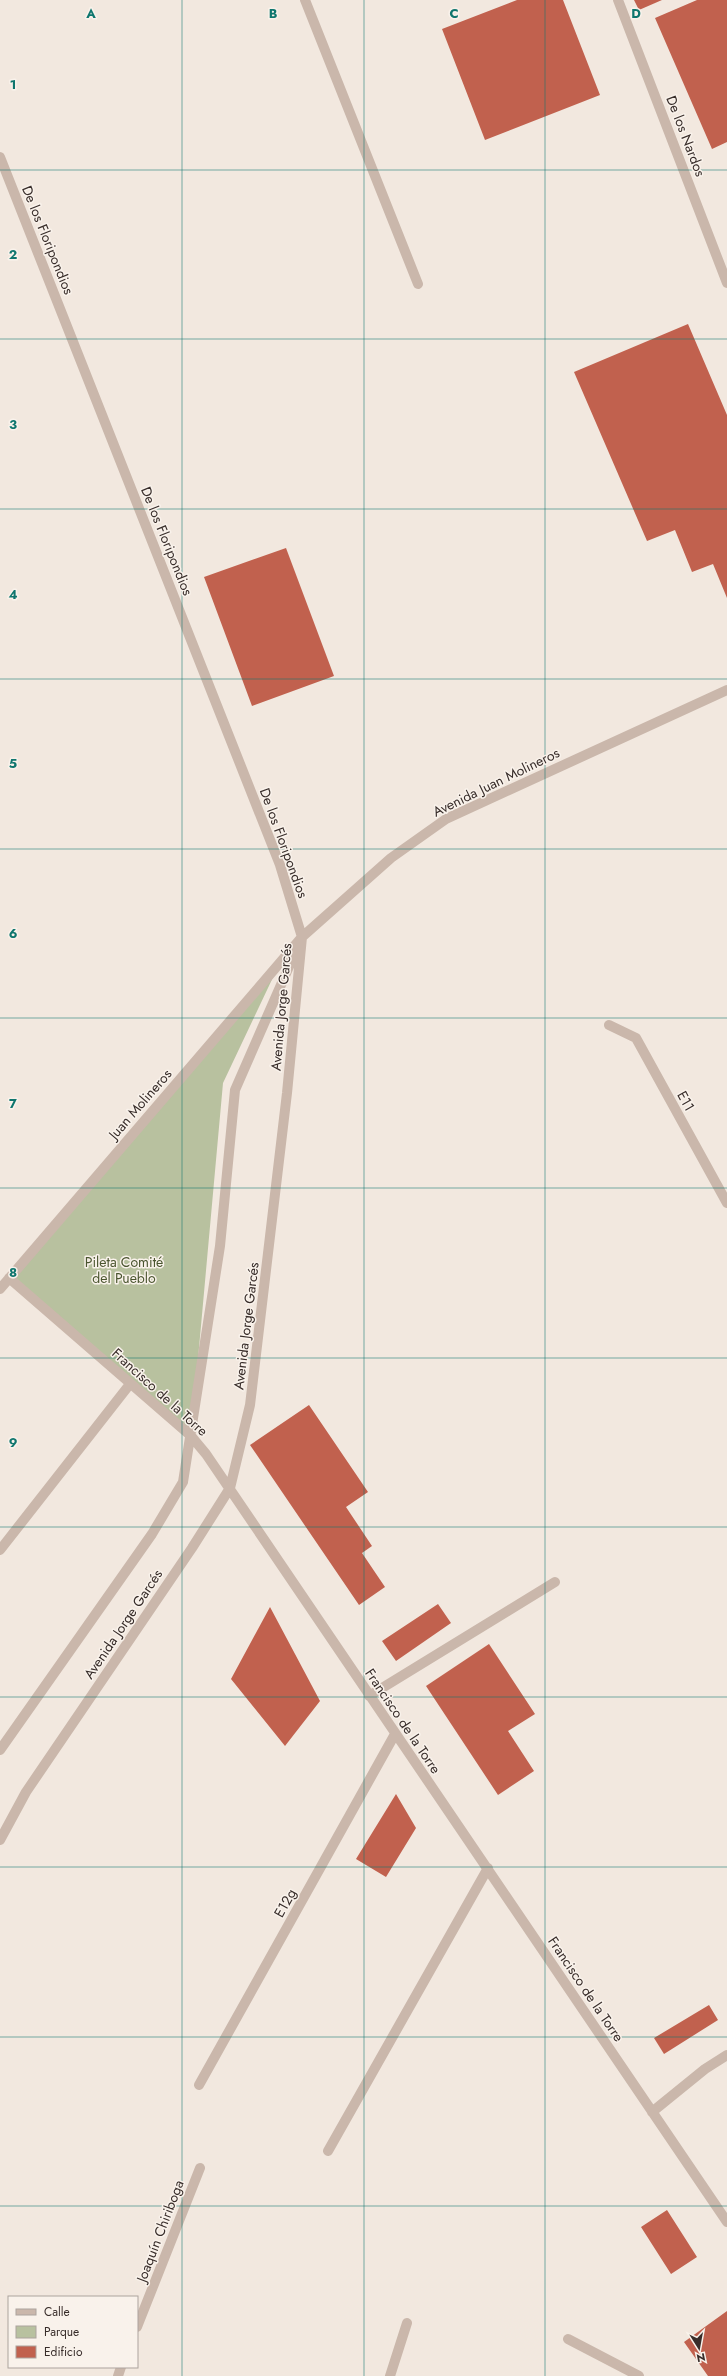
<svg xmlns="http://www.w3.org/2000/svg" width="727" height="2376" viewBox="0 0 727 2376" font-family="Jost,sans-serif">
	<rect width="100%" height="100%" fill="#f2e8df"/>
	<path fill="#b8c19f" d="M276,971L223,1083L191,1436L9,1278Z"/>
	<path fill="#c1614e" d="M517,0H563L600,95L485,140L442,29Z
		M634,0H662L639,10Z
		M697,0H727V142L712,149L655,18Z
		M688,324L727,415V598L713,564L692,572L675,530L647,541L574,372Z
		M286,548L334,676L252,706L204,577Z
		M309,1405L368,1492L346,1507L372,1546L362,1553L385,1587L359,1605L250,1445Z
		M438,1604L451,1623L396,1661L382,1641Z
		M270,1607L320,1701L285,1746L231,1679Z
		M489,1644L535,1714L508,1731L534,1771L498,1795L426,1686Z
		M396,1794L416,1828L386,1877L356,1859Z
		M709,2005L718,2020L664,2054L654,2038Z
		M667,2210L697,2257L671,2274L641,2227Z
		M727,2311V2376H708L684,2342Z"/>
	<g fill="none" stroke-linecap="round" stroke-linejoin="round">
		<path stroke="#cab7ab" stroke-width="10" d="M305,0L418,284
			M618,0L727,283
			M0,157L280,865L302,937L287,1093L250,1405L230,1488L192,1548L26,1792L0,1840
			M609,1025L636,1038L727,1203
			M9,1278L191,1436L206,1454L727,2222
			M0,1289L302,937L391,858L446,819L727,690
			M0,1550L130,1384
			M369,1696L555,1582
			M0,1750L152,1534L183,1482L220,1246L235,1090L298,946
			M199,2085L395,1734
			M652,2112L705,2069L727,2055
			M328,2151L488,1868
			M137,2327L200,2168
			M568,2339L639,2376
			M118,2376L121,2367
			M390,2376L407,2323"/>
	</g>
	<path fill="none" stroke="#0f766e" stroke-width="1" stroke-opacity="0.55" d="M182,0V2376M364,0V2376M545,0V2376M0,170H727M0,339H727M0,509H727M0,679H727M0,849H727M0,1018H727M0,1188H727M0,1358H727M0,1527H727M0,1697H727M0,1867H727M0,2037H727M0,2206H727"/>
	<g text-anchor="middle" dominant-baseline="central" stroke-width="3" stroke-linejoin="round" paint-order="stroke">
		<g font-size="14" fill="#382d2a" stroke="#f9f2eb">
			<text transform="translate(686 136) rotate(69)">De los Nardos</text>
			<text transform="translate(48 240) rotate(68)">De los Floripondios</text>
			<text transform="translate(167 541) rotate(68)">De los Floripondios</text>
			<text transform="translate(496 782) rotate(-26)">Avenida Juan Molineros</text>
			<text transform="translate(284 843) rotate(70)">De los Floripondios</text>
			<text transform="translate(281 1007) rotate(-85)">Avenida Jorge Garcés</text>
			<text transform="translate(686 1101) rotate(61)">E11</text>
			<text transform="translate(140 1104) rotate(-49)">Juan Molineros</text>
			<text transform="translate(246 1326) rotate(-83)">Avenida Jorge Garcés</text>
			<text transform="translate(160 1392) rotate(42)">Francisco de la Torre</text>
			<text transform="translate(123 1624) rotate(-56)">Avenida Jorge Garcés</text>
			<text transform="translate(403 1721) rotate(56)">Francisco de la Torre</text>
			<text transform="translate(285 1903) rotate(-61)">E12g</text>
			<text transform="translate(586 1989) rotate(56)">Francisco de la Torre</text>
			<text transform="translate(160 2231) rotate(-69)">Joaquín Chiriboga</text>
		</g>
		<g font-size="14" fill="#4a552f" stroke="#f9f2eb">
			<text x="124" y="1262">Pileta Comité<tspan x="124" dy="16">del Pueblo</tspan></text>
		</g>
	</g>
	<g font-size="13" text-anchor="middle" font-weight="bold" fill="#0f766e" stroke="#f9f2eb" stroke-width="3" stroke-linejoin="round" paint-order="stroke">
		<text x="91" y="18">A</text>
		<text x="273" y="18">B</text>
		<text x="454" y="18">C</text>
		<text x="636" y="18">D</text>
		<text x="13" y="89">1</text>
		<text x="13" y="259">2</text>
		<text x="13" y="429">3</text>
		<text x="13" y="599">4</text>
		<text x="13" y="768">5</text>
		<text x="13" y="938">6</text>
		<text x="13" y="1108">7</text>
		<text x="13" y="1277">8</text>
		<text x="13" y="1447">9</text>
	</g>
	<rect x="8" y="2296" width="130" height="72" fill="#f9f2eb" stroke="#aca39e"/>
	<rect x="16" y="2309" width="20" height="6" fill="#cab7ab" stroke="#aca39e"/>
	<text x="44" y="2316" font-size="12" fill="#382d2a">Calle</text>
	<rect x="16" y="2326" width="20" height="12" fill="#b8c19f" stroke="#aca39e"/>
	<text x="44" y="2336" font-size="12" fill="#382d2a">Parque</text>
	<rect x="16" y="2346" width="20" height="12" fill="#c1614e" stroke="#aca39e"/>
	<text x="44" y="2356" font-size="12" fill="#382d2a">Edificio</text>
	<g transform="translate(699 2348) rotate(169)" stroke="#f9f2eb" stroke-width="3" paint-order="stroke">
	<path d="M0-3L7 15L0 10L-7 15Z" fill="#382d2a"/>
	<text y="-6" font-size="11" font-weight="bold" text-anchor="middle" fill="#382d2a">N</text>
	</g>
</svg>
